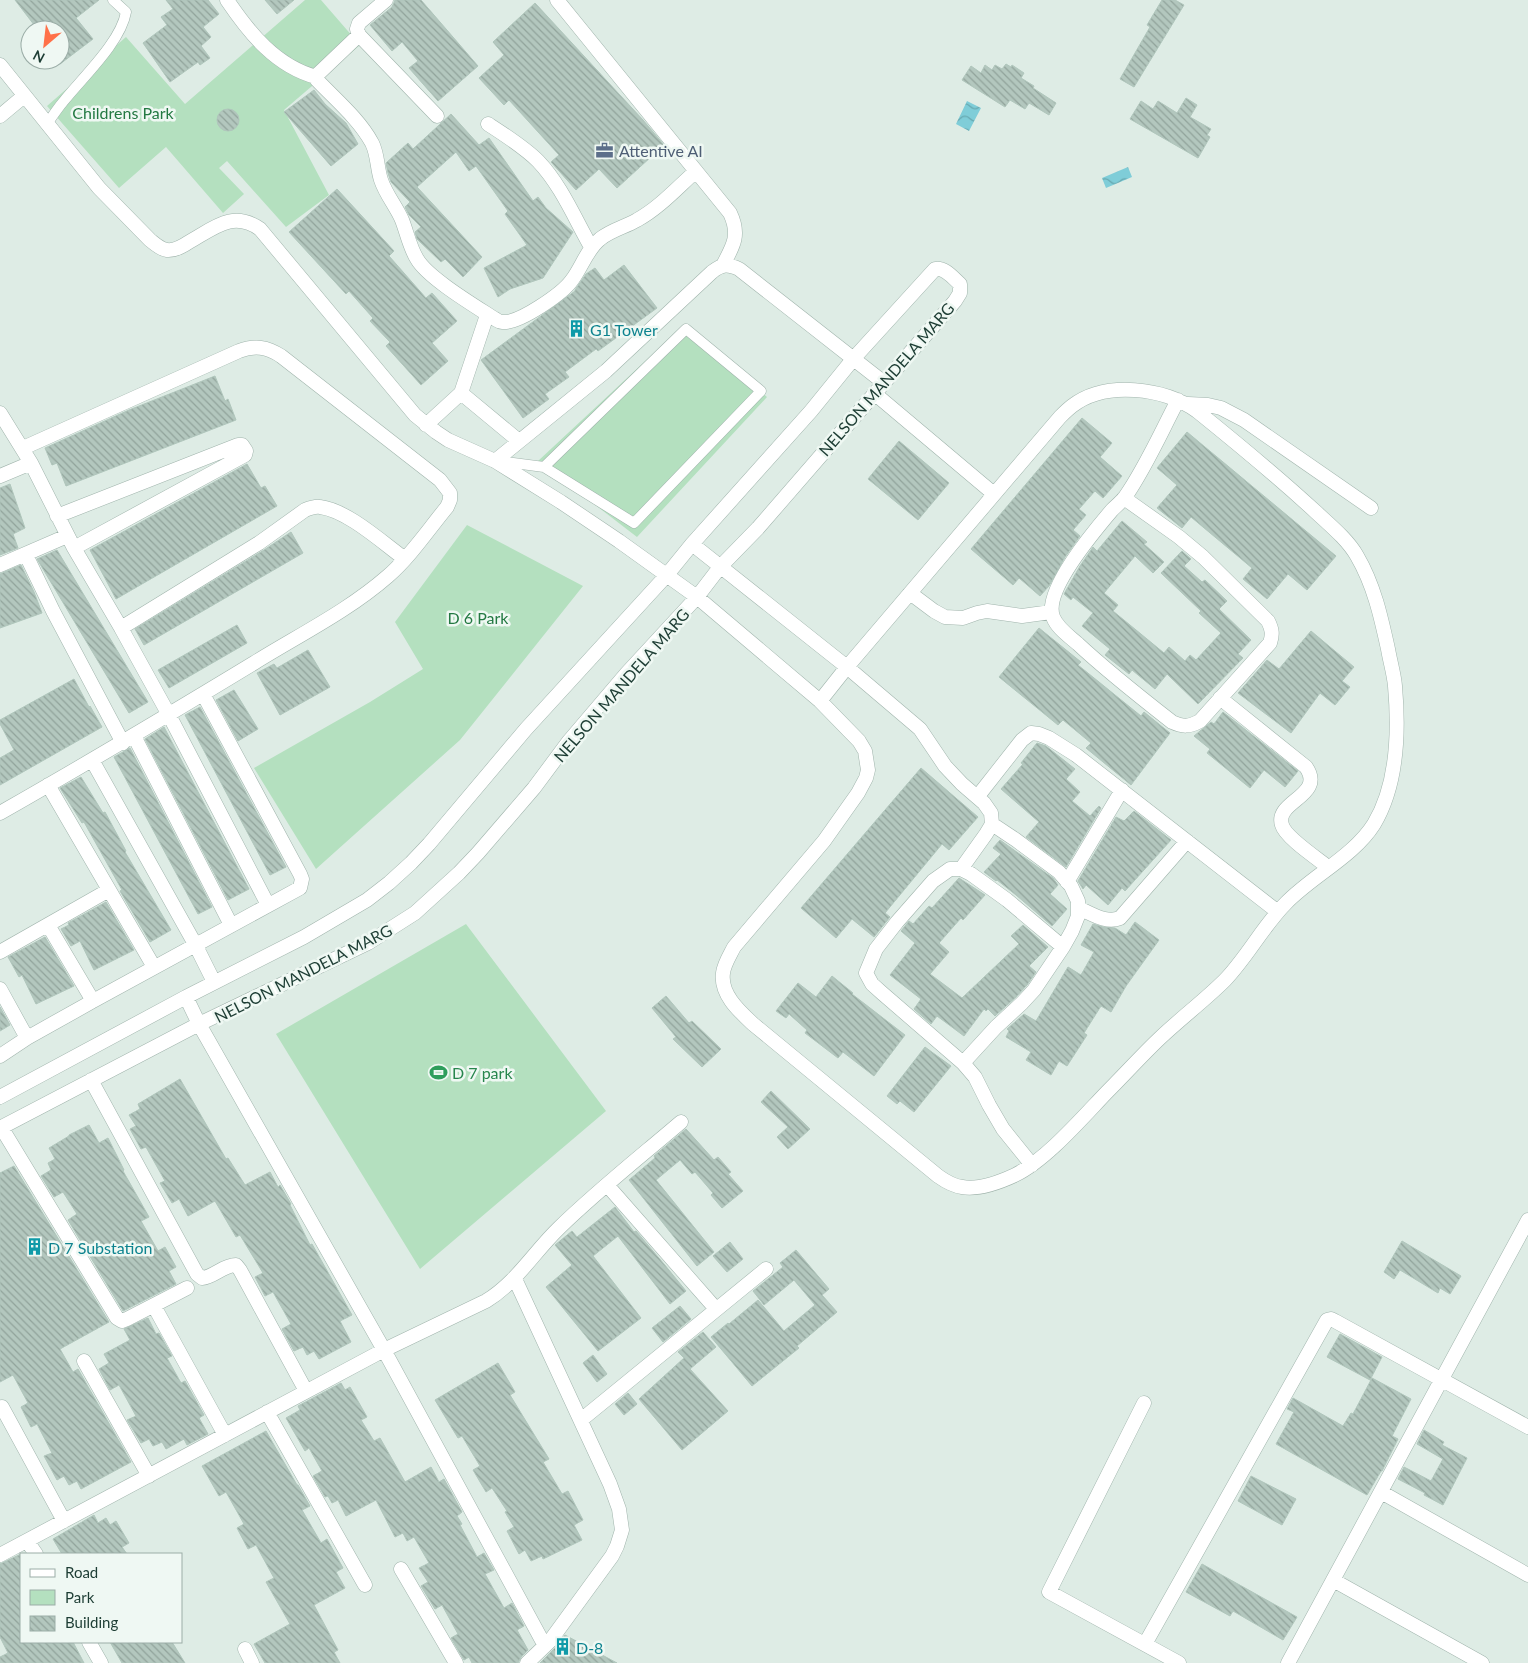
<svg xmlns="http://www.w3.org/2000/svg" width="1528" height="1663" viewBox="0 0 1528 1663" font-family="Lato,sans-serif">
	<defs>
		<pattern id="water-waves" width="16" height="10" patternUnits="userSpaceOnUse" patternTransform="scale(1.25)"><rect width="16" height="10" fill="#7fcdd8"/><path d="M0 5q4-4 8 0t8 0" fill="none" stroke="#67a8b0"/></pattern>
		<pattern id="building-back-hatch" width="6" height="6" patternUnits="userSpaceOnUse" patternTransform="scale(1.25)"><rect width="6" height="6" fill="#b3c7be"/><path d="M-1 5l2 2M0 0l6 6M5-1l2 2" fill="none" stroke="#91a39b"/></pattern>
	</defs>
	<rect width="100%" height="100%" fill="#deece5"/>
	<path fill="#b4e0bf" d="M305,0H321L360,45L284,110L329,195L286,227L227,161L219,168L244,194L223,213L166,147L119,188L47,106L126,37L185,104Z
		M684,325L767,397L637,537L538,461Z
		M467,525L583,586L460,740L316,869L254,768L370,702L423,669L395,622Z
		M466,924L606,1111L420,1269L276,1034Z"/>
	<path fill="url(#water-waves)" d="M967,101L981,108L969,131L956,124Z
		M1128,167L1132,177L1106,188L1102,178Z"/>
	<path fill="url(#building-back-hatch)" stroke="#b0c6bc" d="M15,0H99L76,18L93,39L60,64V30H38Z
		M166,0H208L219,14L203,27L211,37L201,46L210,58L200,65L198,62L170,82L143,43L167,25L161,17L173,9Z
		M265,0H294L277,14Z
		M395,0H421L478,66L438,101L409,68L418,61L402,42L392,51L370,25L392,7Z
		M1162,0H1175L1184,5L1134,87L1120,79L1150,27L1147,25Z
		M535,3L643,120L664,145L617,188L599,169L576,190L551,162L559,155L509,100L504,105L479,78L504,55L493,42Z
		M1006,64L1011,67L1012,65L1024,73L1021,78L1034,86L1033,88L1056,103L1049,115L1029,103L1025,109L1010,100L1005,107L962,80L971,66L981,73L985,65L992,70L995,65L1002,69Z
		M314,90L325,104L346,123L358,144L331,166L284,112Z
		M1186,98L1197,105L1190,117L1211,129L1207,135L1210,137L1198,158L1130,119L1141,101L1153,109L1158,101L1177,113Z
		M217 120a11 11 0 1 1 22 0a11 11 0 1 1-22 0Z
		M451,114L479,145L489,138L533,201L538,197L546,208L573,232L543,278L510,289L498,297L484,268L527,245L505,214L508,211L476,166L469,171L456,152L417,187L482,257L463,277L445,259L441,262L417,239L415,232L421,227L409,215L405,207L410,202L391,182L388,173L386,163L408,143L413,149Z
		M337,189L394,251L389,256L426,298L432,293L457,321L432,343L448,361L421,385L386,346L390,342L370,321L373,318L349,291L346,294L289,232Z
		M624,265L657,308L598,351L596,349L565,372L569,377L545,394L549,399L523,418L481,360L575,291V290L586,274L595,268L604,280Z
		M215,376L225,401L228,399L236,420L66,486L57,463L52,465L45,448L129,410Z
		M1082,418L1112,443L1100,457L1122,476L1103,498L1095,491L1079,509L1086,515L1073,530L1080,536L1065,557L1049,586L1040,596L1019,578L1013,585L971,549Z
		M1187,432L1336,556L1307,590L1288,574L1267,599L1243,579L1252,568L1191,517L1182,528L1157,508L1177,485L1157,468Z
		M899,441L949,483L918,520L868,479Z
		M247,464L261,488L265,486L277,506L116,599L90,550Z
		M10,484L25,528L13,534L18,548L0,555V488Z
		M1122,521L1147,542L1144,544L1164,562L1153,573L1135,556L1104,593L1118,605L1113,611L1164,653L1169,647L1185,661L1190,655L1196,660L1221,633L1199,613L1201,611L1161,573L1182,551L1191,559L1184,566L1202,582L1205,580L1227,601L1219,609L1251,640L1238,654L1243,658L1198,704L1167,674L1155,689L1132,670L1129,674L1105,655L1110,649L1082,626L1093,613L1073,597L1071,600L1064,594L1080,566L1093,547L1097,551Z
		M291,532L303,553L144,645L135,629L264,550Z
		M57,550L148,702L129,713L37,559Z
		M21,565L34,592L42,613L0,628V574Z
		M237,625L247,643L169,688L158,670Z
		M1039,628L1081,662L1078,665L1141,716L1144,712L1170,733L1131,785L1086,748L1091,743L1063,720L1058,725L999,677Z
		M1311,631L1354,667L1342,681L1350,687L1335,705L1320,693L1291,733L1238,693L1267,660L1279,669Z
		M308,650L330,687L280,715L257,673L274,664L277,668Z
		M74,679L89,707L90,706L102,727L0,785V758L14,750L0,724V720Z
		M234,690L258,729L238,741L216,700Z
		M200,707L286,867L270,875L185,715Z
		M1223,712L1298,771L1285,787L1264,770L1250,788L1207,753L1210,749L1194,736L1211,722L1214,724Z
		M164,727L249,889L228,900L145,739Z
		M1037,743L1046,746L1075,769L1066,779L1080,792L1072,801L1090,816L1099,806L1101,808L1066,867L1026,837L1039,822L1001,789L1023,764L1021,763Z
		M130,748L212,907L198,914L114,757Z
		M921,768L978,817L949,850L942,844L885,913L890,917L874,937L852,919L836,938L801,908Z
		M81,777L103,813L105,812L126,851L125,852L171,930L150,942L120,891L122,890L84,822L82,823L60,788Z
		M1134,811L1171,840L1125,891L1122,888L1108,905L1086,885L1083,889L1078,881L1116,817L1124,821Z
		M1000,840L1053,878L1058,885L1050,894L1067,909L1052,926L1016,895L997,880L996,881L984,872L1001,854L993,848Z
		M959,878L985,895L963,920L961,918L939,943L949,952L930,974L962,998L1019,944L1011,936L1023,925L1048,947L1029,966L1036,972L1027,985L1016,997L995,1016L988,1009L986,1011L984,1009L964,1036L937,1016L931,1024L914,1009L921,999L890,975L915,943L901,931L909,921L913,924L929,906L932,908Z
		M106,902L134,950L94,970L80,941L71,946L61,929L69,925L68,923Z
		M1135,922L1159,940L1126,986L1111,1012L1101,1006L1084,1033L1087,1035L1067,1066L1059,1061L1051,1075L1026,1060L1031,1052L1006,1037L1009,1031L1007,1029L1024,1014L1036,1021L1068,967L1081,975L1094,952L1081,945L1093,924L1103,927L1115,928L1126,935Z
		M45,937L74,986L36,1004L22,975L19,977L8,957Z
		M832,976L853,993L852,994L905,1035L874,1076L843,1052L838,1058L805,1033L807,1030L789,1014L786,1018L776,1011L798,983L816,997Z
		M666,996L689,1023L692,1021L721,1049L702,1067L673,1039L676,1037L652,1008Z
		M0,1007L10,1025L0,1031Z
		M925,1047L951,1066L914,1112L900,1101L897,1104L887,1096Z
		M180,1079L226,1159L228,1158L245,1185L270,1172L278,1187L280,1185L291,1204L290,1205L310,1245L312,1244L352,1315L340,1321L351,1342L319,1359L314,1351L307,1355L303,1347L294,1351L282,1329L291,1324L273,1292L265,1296L255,1277L263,1273L240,1235L236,1237L215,1201L188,1216L179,1199L172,1203L160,1183L165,1181L146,1147L141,1149L130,1129L136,1126L129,1115L140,1109L138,1104Z
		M771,1091L810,1129L788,1149L777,1137L788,1127L761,1102Z
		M89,1125L99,1143L108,1138L124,1170L123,1171L149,1217L141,1221L158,1251L165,1247L176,1267L169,1271L176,1284L123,1311L68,1220L77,1214L63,1192L54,1197L41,1176L51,1170L48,1163L55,1159L49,1148L69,1136V1135Z
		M686,1129L714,1160L718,1157L731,1172L728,1174L743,1191L722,1208L711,1195L713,1193L695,1172L692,1174L680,1160L656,1180L714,1252L697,1266L629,1180L655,1158L654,1156Z
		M14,1166L109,1322L60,1349L73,1372L78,1369L131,1462L81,1489L77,1481L69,1485L64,1476L57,1480L44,1456L52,1453L37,1424L31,1427L21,1407L28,1403L13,1375L0,1382V1173Z
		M615,1207L634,1232L636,1231L664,1264L686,1291L670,1304L618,1236L593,1256L641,1318L598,1351L546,1287L572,1265L555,1245L572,1231L577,1237Z
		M1402,1241L1461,1276L1450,1294L1440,1288L1438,1293L1400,1270L1394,1279L1384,1272Z
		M730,1242L743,1259L727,1272L713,1256Z
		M796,1250L829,1289L822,1295L837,1312L797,1346L799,1348L752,1386L711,1337L728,1323L729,1324L758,1300L784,1331L815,1305L794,1280L764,1305L753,1291L783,1267L780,1263Z
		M680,1306L691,1319L663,1342L652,1328Z
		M148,1318L156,1334L159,1333L172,1356L167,1358L181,1383L185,1381L204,1415L199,1418L208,1434L187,1445L184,1439L166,1449L162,1442L153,1446L149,1439L141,1443L127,1420L136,1416L119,1385L110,1390L99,1369L109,1363L104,1354L130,1340L124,1329Z
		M703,1332L716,1347L690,1369L728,1411L682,1450L639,1399L684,1358L678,1352Z
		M1340,1334L1382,1357L1370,1380L1327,1357Z
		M593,1355L607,1374L597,1382L583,1363Z
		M498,1363L515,1392L510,1395L549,1459L543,1462L562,1494L568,1491L583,1520L574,1525L582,1540L543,1559L542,1556L531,1561L525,1550L519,1554L507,1531L514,1527L505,1512L507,1511L492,1488L486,1492L473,1470L480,1466L462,1436L458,1438L435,1400Z
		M1372,1378L1411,1399L1392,1436L1398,1439L1382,1471H1381L1367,1495L1276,1444L1294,1412L1287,1409L1293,1398L1343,1426L1351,1413L1353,1414Z
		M341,1383L345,1390L350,1387L367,1417L361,1420L374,1441L380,1438L405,1482L431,1467L439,1482L444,1479L462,1512L457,1516L462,1524L460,1525L477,1557L484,1553L494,1570L485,1574L504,1608L512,1603L524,1626L517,1630L528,1650L521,1657L518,1663H472L469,1657L464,1660L451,1638L458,1634L442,1605L435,1609L421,1586L428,1582L419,1568L429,1563L414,1537L407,1541L403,1533L395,1537L376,1500L346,1516L338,1500L332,1503L328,1496L325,1497L313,1476L322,1471L309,1448L305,1451L286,1418L300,1410L298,1406Z
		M628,1393L637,1404L624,1415L615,1404Z
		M1424,1430L1444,1442L1442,1445L1467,1458L1443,1505L1424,1495L1425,1493L1398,1479L1404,1467L1431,1481L1443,1459L1417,1444Z
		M266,1431L297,1485H298L310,1506L302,1510L321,1543L327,1539L343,1568L336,1572L345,1588L314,1605L338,1650L334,1652L340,1663H265L254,1644L290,1624L266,1582L274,1578L256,1545L248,1549L237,1528L244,1524L226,1492L219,1496L202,1466Z
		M1251,1476L1296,1499L1282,1525L1238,1501Z
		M94,1515L98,1523L106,1518L110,1525L116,1521L129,1543L122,1547L127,1554H62L53,1539Z
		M21,1554V1642H73L84,1663H0V1657L8,1653L0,1637V1564Z
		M1202,1564L1297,1617L1283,1640L1233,1611L1230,1616L1186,1592Z
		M565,1635L617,1663H540L556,1647Z
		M110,1642H172L185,1663H122Z"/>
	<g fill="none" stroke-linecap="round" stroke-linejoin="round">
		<defs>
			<path id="pedestrian" d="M47,124C52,117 57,109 63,102C82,78 121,42 126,12L113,0
				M498,461L544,467L634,523L761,391L686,329L544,467"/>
			<path id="minor" d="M227,0C250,34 276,66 316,77
				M386,0L359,23L357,29L359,35L437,116
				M557,0L730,213C740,234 734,245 723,265
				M359,35L317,75V80C336,100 359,119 372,143C378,155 377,168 381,180C386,195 396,206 402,220C407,233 410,248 417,259C428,278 475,306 495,319C497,320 499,322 502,322C519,324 563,293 572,280C582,267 587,249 600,239C611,230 625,227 637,220C659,208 677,188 696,171
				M0,65L99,188L150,240C155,244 160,249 167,250C175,251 183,246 189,242C214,228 233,210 260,229L415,415L436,432L448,440L495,461L561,502L619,541L697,597L820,701L859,741L865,751L868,770L866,778L858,793L824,841L734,947C730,955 724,964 723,973C720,994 739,1011 753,1024L938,1176C945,1181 954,1186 962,1187C979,1190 1000,1182 1015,1175C1046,1160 1082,1118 1107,1092C1125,1074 1142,1055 1160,1038C1181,1018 1205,1000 1225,980C1248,956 1263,926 1286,903C1312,876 1354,856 1374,824C1398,784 1399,731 1395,686C1394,674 1390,661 1388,649C1381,617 1374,585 1357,556C1348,540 1331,526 1317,513C1278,477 1238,444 1197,411C1164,388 1106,380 1072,406C1068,409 1064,413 1060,417L847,667L820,701
				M0,116L24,96
				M488,124C505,135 524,147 538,161C561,185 575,219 591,247
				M487,315L461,393L519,441
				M874,393L994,494
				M1188,404L1208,405L1221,408L1244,420L1371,508
				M0,413L31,463L74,548L121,628L169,715L268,905
				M426,425L461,393
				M495,461L606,371L712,272C722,264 728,264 739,269L883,382
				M0,476L31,463
				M1124,498L1179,537L1203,557L1268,621C1272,629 1273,634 1270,643L1200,721C1189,727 1183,727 1172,722C1140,697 1108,672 1078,644C1069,636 1057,628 1053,617C1043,591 1095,530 1112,510C1116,506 1121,502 1125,497C1146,467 1161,432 1178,400
				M57,516L238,445H242L246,451L245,455L74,548
				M692,544L847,667L920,729L945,766L962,784L984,803L991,813L992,824L986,834L961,869
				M26,555L53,611L123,743
				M0,565L67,536
				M910,593L934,611L945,617L963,618L977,613L987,611L1022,616L1051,612
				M121,628L259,543L305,510C310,508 315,506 320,507C347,510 383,543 405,559
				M1220,698L1306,767C1326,796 1274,801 1282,825C1285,837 1318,859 1328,867
				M134,736L231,925
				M92,760L195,944L214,982
				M48,785L154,967
				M978,796L1022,740L1031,733L1039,734L1049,738L1076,755L1278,912
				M0,813C86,764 170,714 254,663C299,635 348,611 388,576C410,557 428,530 447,507L450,500V493L440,480L281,356C267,347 255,345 239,351L23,448
				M1067,882L1122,790
				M1078,908C1091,913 1106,924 1120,918L1187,841
				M48,925L93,1001
				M0,952L109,890
				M0,989L27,1038
				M186,997L199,1024L384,1350L545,1646
				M0,1056L27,1038L93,1001L300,888L302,879L300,874L203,694
				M963,1063L996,1027L1022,1003L1034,990L1063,947L1072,931L1078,916V901L1071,886L1059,872L1016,840L992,824
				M91,1080L197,1274L202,1278C214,1277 223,1265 236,1265L240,1270L306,1391
				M0,1097L186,997L304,937L367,900L389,883L411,863L429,844L526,729L666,576L692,544L811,411L854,358L935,269C945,267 953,278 960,284V293L955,301L758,528L720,567L697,597L626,674L569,741L534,788L478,853L459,873L415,913L368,943L199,1024L0,1128
				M1,1127L117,1318L122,1321L127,1319L187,1288
				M1032,1165L1003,1129L989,1105L975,1077L963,1063L882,993L872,984L866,973L876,949L897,922L933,881L950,869H961L971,874L1007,900L1063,947
				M607,1185L716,1309
				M515,1279L610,1484L619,1509L622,1530L617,1546L612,1556L550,1641L527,1663
				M154,1306L225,1435
				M84,1361L149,1476
				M1144,1403L1049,1592L1179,1663
				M2,1407L64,1521
				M267,1412L365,1585
				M581,1420L766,1269
				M1381,1492L1528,1575
				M27,1541L36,1554
				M0,1555L384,1350L486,1301C516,1283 534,1252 559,1228C598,1190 640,1157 681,1122
				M401,1569L456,1663
				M1333,1580L1482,1663
				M89,1642L101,1663
				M1145,1644L1327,1320L1331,1319L1335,1321L1528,1427
				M245,1649L252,1663
				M1288,1663L1528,1220"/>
		</defs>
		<use href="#pedestrian" stroke="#a0b4ac" stroke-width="11"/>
		<use href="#minor" stroke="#a0b4ac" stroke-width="15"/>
		<use href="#pedestrian" stroke="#fff" stroke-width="10"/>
		<use href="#minor" stroke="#fff" stroke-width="14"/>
	</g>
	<defs>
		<symbol id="office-bare" viewBox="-9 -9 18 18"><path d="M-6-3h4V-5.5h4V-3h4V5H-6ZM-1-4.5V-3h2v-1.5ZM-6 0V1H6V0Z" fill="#5c6f8a" stroke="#eff8f3" stroke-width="2.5" paint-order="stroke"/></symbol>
		<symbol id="building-bare" viewBox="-9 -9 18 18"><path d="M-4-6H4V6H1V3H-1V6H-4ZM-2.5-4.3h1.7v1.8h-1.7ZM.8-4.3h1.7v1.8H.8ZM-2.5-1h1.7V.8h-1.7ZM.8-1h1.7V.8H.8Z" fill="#0f9aa8" stroke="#eff8f3" stroke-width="2.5" paint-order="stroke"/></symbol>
		<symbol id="stadium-bare" viewBox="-9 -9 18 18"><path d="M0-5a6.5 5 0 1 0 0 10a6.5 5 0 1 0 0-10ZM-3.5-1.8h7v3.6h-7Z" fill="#2e9e5b" stroke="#eff8f3" stroke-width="2.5" paint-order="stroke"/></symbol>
	</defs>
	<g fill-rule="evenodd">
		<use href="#office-bare" x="592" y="138" width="25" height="25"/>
		<use href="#building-bare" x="564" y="316" width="25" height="25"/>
		<use href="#stadium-bare" x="426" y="1060" width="25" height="25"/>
		<use href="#building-bare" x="22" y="1234" width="25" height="25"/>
		<use href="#building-bare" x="550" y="1634" width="25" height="25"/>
	</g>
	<g text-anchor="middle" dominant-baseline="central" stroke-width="5" stroke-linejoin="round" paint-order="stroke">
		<g font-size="16" fill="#237942" stroke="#eff8f3">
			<text x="123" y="112">Childrens Park</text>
			<text x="478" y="617">D 6 Park</text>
		</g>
		<g font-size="16" fill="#4e5e75" stroke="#eff8f3" text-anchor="start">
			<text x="619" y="150">Attentive AI</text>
		</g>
		<g font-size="16" fill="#0d838f" stroke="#eff8f3" text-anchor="start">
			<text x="590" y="329">G1 Tower</text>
			<text x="48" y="1247">D 7 Substation</text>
			<text x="576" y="1647">D-8</text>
		</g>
		<g font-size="16" fill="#1d3d34" stroke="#eff8f3">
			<text transform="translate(886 379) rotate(-49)">NELSON MANDELA MARG</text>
			<text transform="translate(621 685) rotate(-49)">NELSON MANDELA MARG</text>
			<text transform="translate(303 973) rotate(-27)">NELSON MANDELA MARG</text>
		</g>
		<g font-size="16" fill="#27864d" stroke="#eff8f3" text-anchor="start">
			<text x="452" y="1072">D 7 park</text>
		</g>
	</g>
	<rect x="20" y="1553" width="162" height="90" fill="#eff8f3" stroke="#9bada7"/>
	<rect x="30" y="1569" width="25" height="8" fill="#ffffff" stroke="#9bada7"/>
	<text x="65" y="1578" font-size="15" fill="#1d3d34">Road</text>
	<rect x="30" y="1590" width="25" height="15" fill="#b4e0bf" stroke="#9bada7"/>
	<text x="65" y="1603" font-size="15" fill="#1d3d34">Park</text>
	<rect x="30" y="1616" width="25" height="15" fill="url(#building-back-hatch)" stroke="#9bada7"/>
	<text x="65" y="1628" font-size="15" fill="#1d3d34">Building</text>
	<g transform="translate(45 45) rotate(208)"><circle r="24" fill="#eff8f3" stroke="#9bada7"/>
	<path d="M0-4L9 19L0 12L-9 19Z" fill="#ff7149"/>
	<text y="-8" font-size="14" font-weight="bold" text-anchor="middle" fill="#1d3d34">N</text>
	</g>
</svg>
